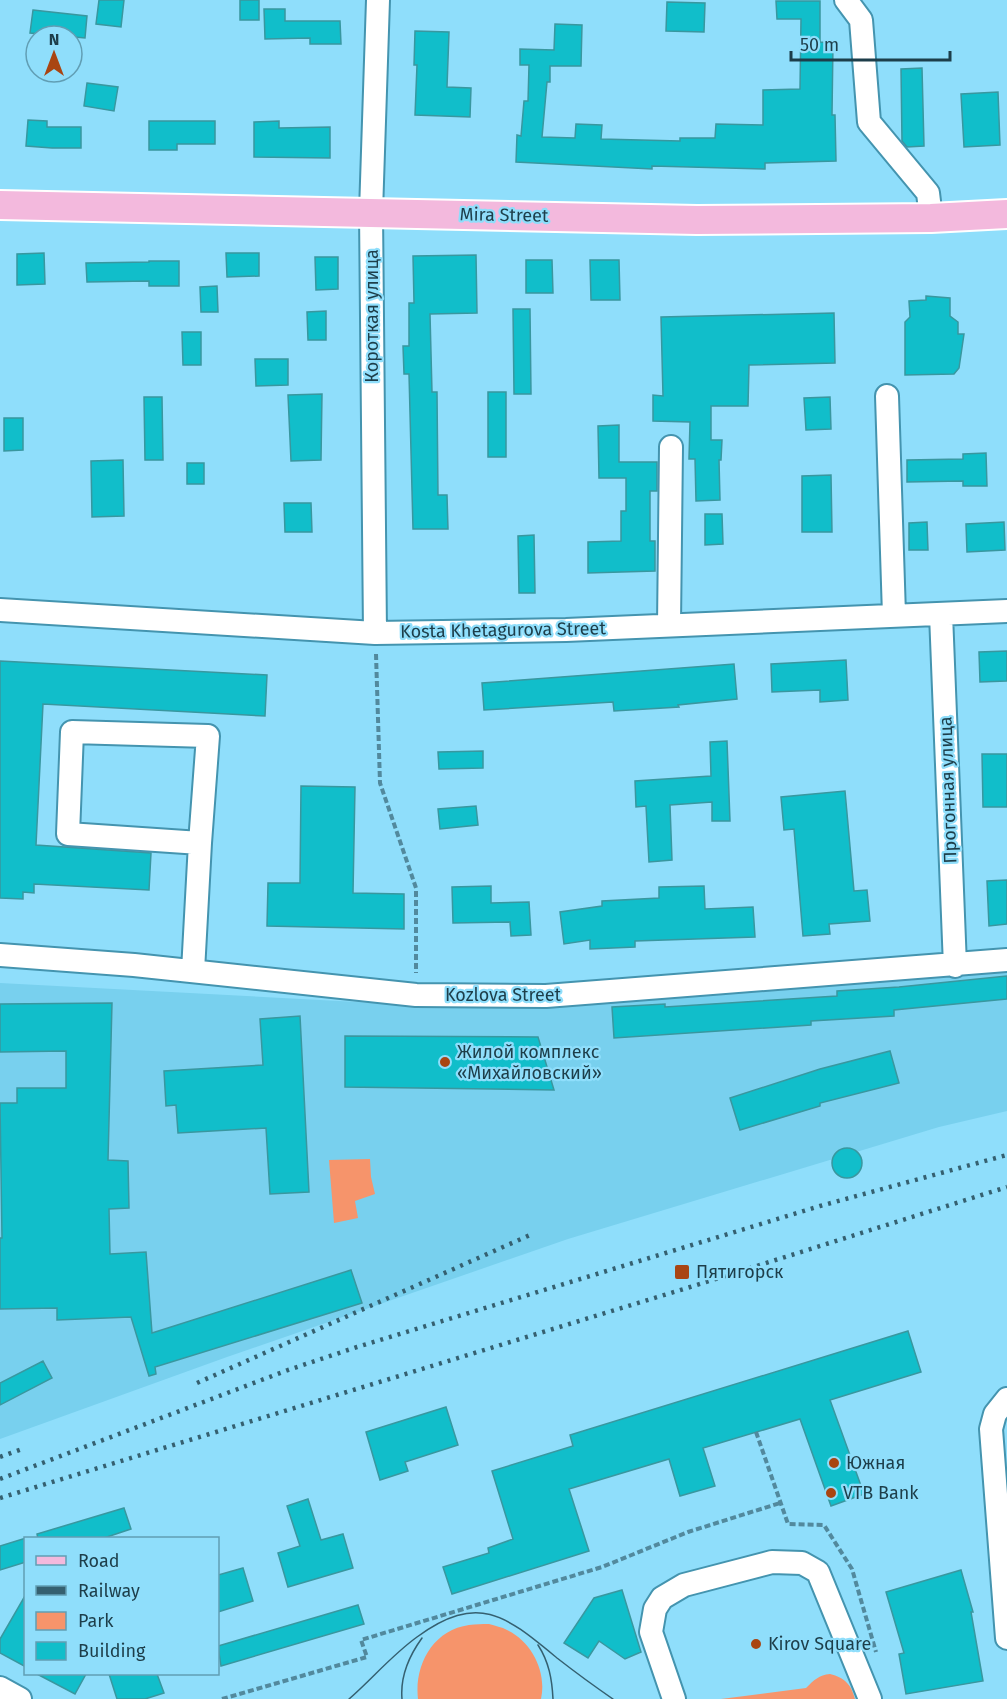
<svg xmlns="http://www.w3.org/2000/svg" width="1007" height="1699" viewBox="0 0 1007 1699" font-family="'Fira Sans',sans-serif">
	<rect width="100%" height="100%" fill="#8fdefb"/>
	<path fill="#78d0ee" d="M1007,972V1111L939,1127L568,1239L227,1357L0,1439V983L414,1005L544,1008Z"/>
	<path fill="#f6946b" d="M370,1159L371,1177L375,1194L355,1201L358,1218L334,1223L329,1160Z
		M489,1624C495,1626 502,1627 507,1630C532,1642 547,1672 541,1699H418C414,1665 433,1630 469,1625C476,1624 482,1624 489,1624Z
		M830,1674C845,1678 851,1684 855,1699H721L806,1688C814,1680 819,1675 830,1674Z"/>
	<path fill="#11beca" stroke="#39979f" stroke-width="1.5" d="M99,0H124L121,27L96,24Z
		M240,0H259V20H240Z
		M776,1H820V42L833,43L832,115H835L836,161L765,163V169L652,166V169L516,162L517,135L521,136L524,101H528L529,65H520V49L554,50L555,24L582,25L581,66H550V82H547L542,137L575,138L576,124L602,125L601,139L680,141V138H715L716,124L763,125V90L800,89L801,19H777Z
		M667,2L705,3L704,32L666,31Z
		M264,9H285V21H340L341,44H310V38L265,39Z
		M33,10L87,16L85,38L30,33Z
		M415,31L449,32L447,87L471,88L470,117L415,115L417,65H414Z
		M922,68L924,146L907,147L902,141L901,69Z
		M87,83L118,87L114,111L84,106Z
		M998,92L1000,145L964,147L961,94Z
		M28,120L47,121V127H81V148H52L26,146Z
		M149,121H215V144H177V150H149Z
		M279,121V128L330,127V158L254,157V122Z
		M44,253L45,284L17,285V254Z
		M226,253H259V276L227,277Z
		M476,255L477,313L430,314L432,392H437L438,495H447L448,529H413L409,374H404L403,346H409V303H414L413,256Z
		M315,257H338V289L316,290Z
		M526,260H552L553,293H526Z
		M590,260H619L620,300H591Z
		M149,261H179V286H149V281L87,282L86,263L149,262Z
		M217,286L218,312H201L200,287Z
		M926,296L950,298V316L958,322V334H964L959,368L954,374L905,375V322L910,317L909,301L926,300Z
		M513,309H530L531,394H514Z
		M326,311V340H308L307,312Z
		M834,313L835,363L749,365L748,406H711V440H722L721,460H719L720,500L696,501L695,459H689L690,422L653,421V395L663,396L661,317Z
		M182,332H201V365H183Z
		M255,359H288V385L256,386Z
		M488,392H506V457H488Z
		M322,394L321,460L291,461L288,395Z
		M144,397H162L163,460H145Z
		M830,397L831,429L806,430L804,398Z
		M4,418H23V450L4,451Z
		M619,425V462H657V491H650V541H655V571L588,573V542L621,541V511H626V478H599L598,426Z
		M986,453L987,486H963V481L907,482V460L963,459V454Z
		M123,460L124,516L92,517L91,461Z
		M187,463H204V484H187Z
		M831,475L832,532H802V476Z
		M284,503H311L312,532H285Z
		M705,514H722L723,544L705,545Z
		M927,522L928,550H909V523Z
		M1004,522L1005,550L967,552L966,524Z
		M534,535L535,593H519L518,536Z
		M1007,651V681L980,682L979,652Z
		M846,660L848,700L820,702V690L772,692L771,664Z
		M0,661L267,675L265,716L43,704L36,845L151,853L149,890L34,884V893L23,892V899L0,898Z
		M734,664L737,699L678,705L679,707L614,711L613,702L484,710L482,683Z
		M727,741L730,821H712V802L670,805L672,860L649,862L646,806L636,807L635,781L711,776L710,742Z
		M483,751V768L439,769L438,752Z
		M982,754H1007V807H983Z
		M301,786L355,787L353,893L404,894V929L267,926L268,883H300Z
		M845,791L854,891L867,890L870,921L829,924L830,934L803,936L794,829L784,830L781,797Z
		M476,806L478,825L440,829L438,809Z
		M1007,880V924L989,926L987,881Z
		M491,886V903L529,902L531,935L511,936L510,922L453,923L452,887Z
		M704,886L705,909L753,907L755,937L635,941V947L590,949V940L564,944L560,912L602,906V901L659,898V887Z
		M1007,976V999L894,1010V1016L811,1021V1025L614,1038L612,1007L665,1004V1007L837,996V991L899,987Z
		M112,1003L108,1160L128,1161L129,1208L109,1209L110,1254L146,1252L152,1333L351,1270L362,1303L155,1367L156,1374L149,1376L131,1317L57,1320V1308L0,1309V1238H2L0,1103H17V1088H66V1051L0,1052V1004Z
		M300,1016L309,1192L270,1194L266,1128L178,1133L176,1105L166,1106L164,1071L263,1065L260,1019Z
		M345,1036L538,1037L554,1090L345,1087Z
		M890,1051L899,1083L820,1103V1106L740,1130L730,1098L820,1069Z
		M832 1163a15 15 0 1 1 30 0a15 15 0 1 1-30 0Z
		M908,1331L921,1372L830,1400L864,1494L831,1506L800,1419L703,1448L715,1486L680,1496L669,1459L569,1489L589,1551L452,1594L443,1567L489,1553L488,1548L513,1539L492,1471L573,1446L570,1435Z
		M43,1361L52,1378L0,1405V1383Z
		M446,1407L458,1445L405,1462L408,1471L380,1480L366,1432Z
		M308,1499L321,1540L343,1534L353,1568L288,1587L278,1553L300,1546L287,1506Z
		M124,1508L131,1529L101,1539H38L37,1534Z
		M26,1538V1562L0,1570V1546Z
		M243,1568L253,1601L218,1612V1575Z
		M961,1570L973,1612H971L983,1681L906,1694L899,1654L904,1653L886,1592Z
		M622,1590L641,1652L625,1659L599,1641L588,1658L564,1643L594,1598Z
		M26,1594V1667L0,1653V1639Z
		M358,1605L364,1624L221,1666L218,1646Z
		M37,1674H86L75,1694Z
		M109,1674H157L164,1693L145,1699H117Z"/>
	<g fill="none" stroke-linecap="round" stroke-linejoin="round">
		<defs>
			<path id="minor" d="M846,0L861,20L869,122L928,193L931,218
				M887,396L894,615
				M0,610L375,633L566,630L1007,611
				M941,614L955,966
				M669,625L671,447
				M375,633L371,212L378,0
				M0,955L134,965L416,995L546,996L1007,960
				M193,971L200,843L68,834L72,732L208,736L200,843
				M1007,1399L995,1414L991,1429L1007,1638
				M0,1688L20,1699
				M674,1699L651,1632L655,1609L662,1598L684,1585L772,1562L802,1563L818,1572L870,1699"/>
			<path id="major" d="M0,205L697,220L931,218L1007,214"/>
		</defs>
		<use href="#minor" stroke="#4494af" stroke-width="26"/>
		<use href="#major" stroke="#fff" stroke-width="32"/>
		<path stroke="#52899d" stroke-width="4" stroke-dasharray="6 3" stroke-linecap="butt" d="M376,654L380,783L416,888V973
			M756,1432L788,1524L824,1525L852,1569L876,1652
			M222,1699L367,1657L361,1640L602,1567L688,1532L780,1503"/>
		<use href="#minor" stroke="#fff" stroke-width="22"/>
		<use href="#major" stroke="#f3b9dd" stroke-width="28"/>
		<path stroke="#356070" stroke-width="1.5" d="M538,1645C549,1662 552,1679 553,1699
			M349,1699C372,1679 392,1655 417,1637C479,1592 506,1616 557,1658C575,1672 594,1686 613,1699
			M402,1699C400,1676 409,1656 422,1638"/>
		<path stroke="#356070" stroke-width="4.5" stroke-dasharray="3 6" stroke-linecap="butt" d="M197,1383L530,1235
			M0,1457L25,1448
			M0,1479L288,1370L357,1347L820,1206L1007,1155
			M0,1498L687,1288L1007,1187"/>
	</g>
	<g fill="#a94512" stroke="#8fdefb" stroke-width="2">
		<circle cx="445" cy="1062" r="6"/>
		<rect x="674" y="1264" width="16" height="16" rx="3"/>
		<circle cx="834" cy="1463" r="6"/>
		<circle cx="831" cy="1493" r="6"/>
		<circle cx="756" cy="1644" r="6"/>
	</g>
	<g text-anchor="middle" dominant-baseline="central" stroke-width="4.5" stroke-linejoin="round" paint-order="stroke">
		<g font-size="18" fill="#1d3e4a" stroke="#8fdefb">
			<text transform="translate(504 215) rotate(1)">Mira Street</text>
			<text transform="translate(372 316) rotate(-90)">Короткая улица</text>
			<text transform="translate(503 630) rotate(-1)">Kosta Khetagurova Street</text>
			<text transform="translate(948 790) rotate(-92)">Прогонная улица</text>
			<text x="503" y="995">Kozlova Street</text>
		</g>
		<g font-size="18" fill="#1d3e4a" stroke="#8fdefb" text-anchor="start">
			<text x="457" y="1052">Жилой комплекс<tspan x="457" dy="21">«Михайловский»</tspan></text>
			<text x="696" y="1272">Пятигорск</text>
			<text x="846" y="1463">Южная</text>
			<text x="843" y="1493">VTB Bank</text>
			<text x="768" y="1644">Kirov Square</text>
		</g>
	</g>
	<rect x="24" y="1537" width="195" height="138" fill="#8fdefb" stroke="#619eb4" stroke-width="1.5"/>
	<rect x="36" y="1556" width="30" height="9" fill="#f3b9dd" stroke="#619eb4" stroke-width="1.5"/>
	<text x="78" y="1567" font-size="18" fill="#1d3e4a">Road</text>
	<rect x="36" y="1586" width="30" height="9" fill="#356070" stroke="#619eb4" stroke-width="1.5"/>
	<text x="78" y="1597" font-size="18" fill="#1d3e4a">Railway</text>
	<rect x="36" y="1612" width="30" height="18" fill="#f6946b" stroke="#619eb4" stroke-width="1.5"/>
	<text x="78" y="1627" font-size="18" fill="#1d3e4a">Park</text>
	<rect x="36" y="1642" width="30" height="18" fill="#11beca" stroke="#619eb4" stroke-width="1.5"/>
	<text x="78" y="1657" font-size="18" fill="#1d3e4a">Building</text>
	<g transform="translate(54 54)"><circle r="28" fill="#8fdefb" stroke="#619eb4" stroke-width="1.5"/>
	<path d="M0-4.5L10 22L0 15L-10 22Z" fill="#a94512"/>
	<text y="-9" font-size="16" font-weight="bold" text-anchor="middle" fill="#1d3e4a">N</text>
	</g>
	<path d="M791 51v9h159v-9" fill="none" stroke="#1d3e4a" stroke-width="3"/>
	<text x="800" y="51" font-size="18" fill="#1d3e4a" stroke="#8fdefb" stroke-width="4.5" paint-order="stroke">50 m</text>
</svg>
